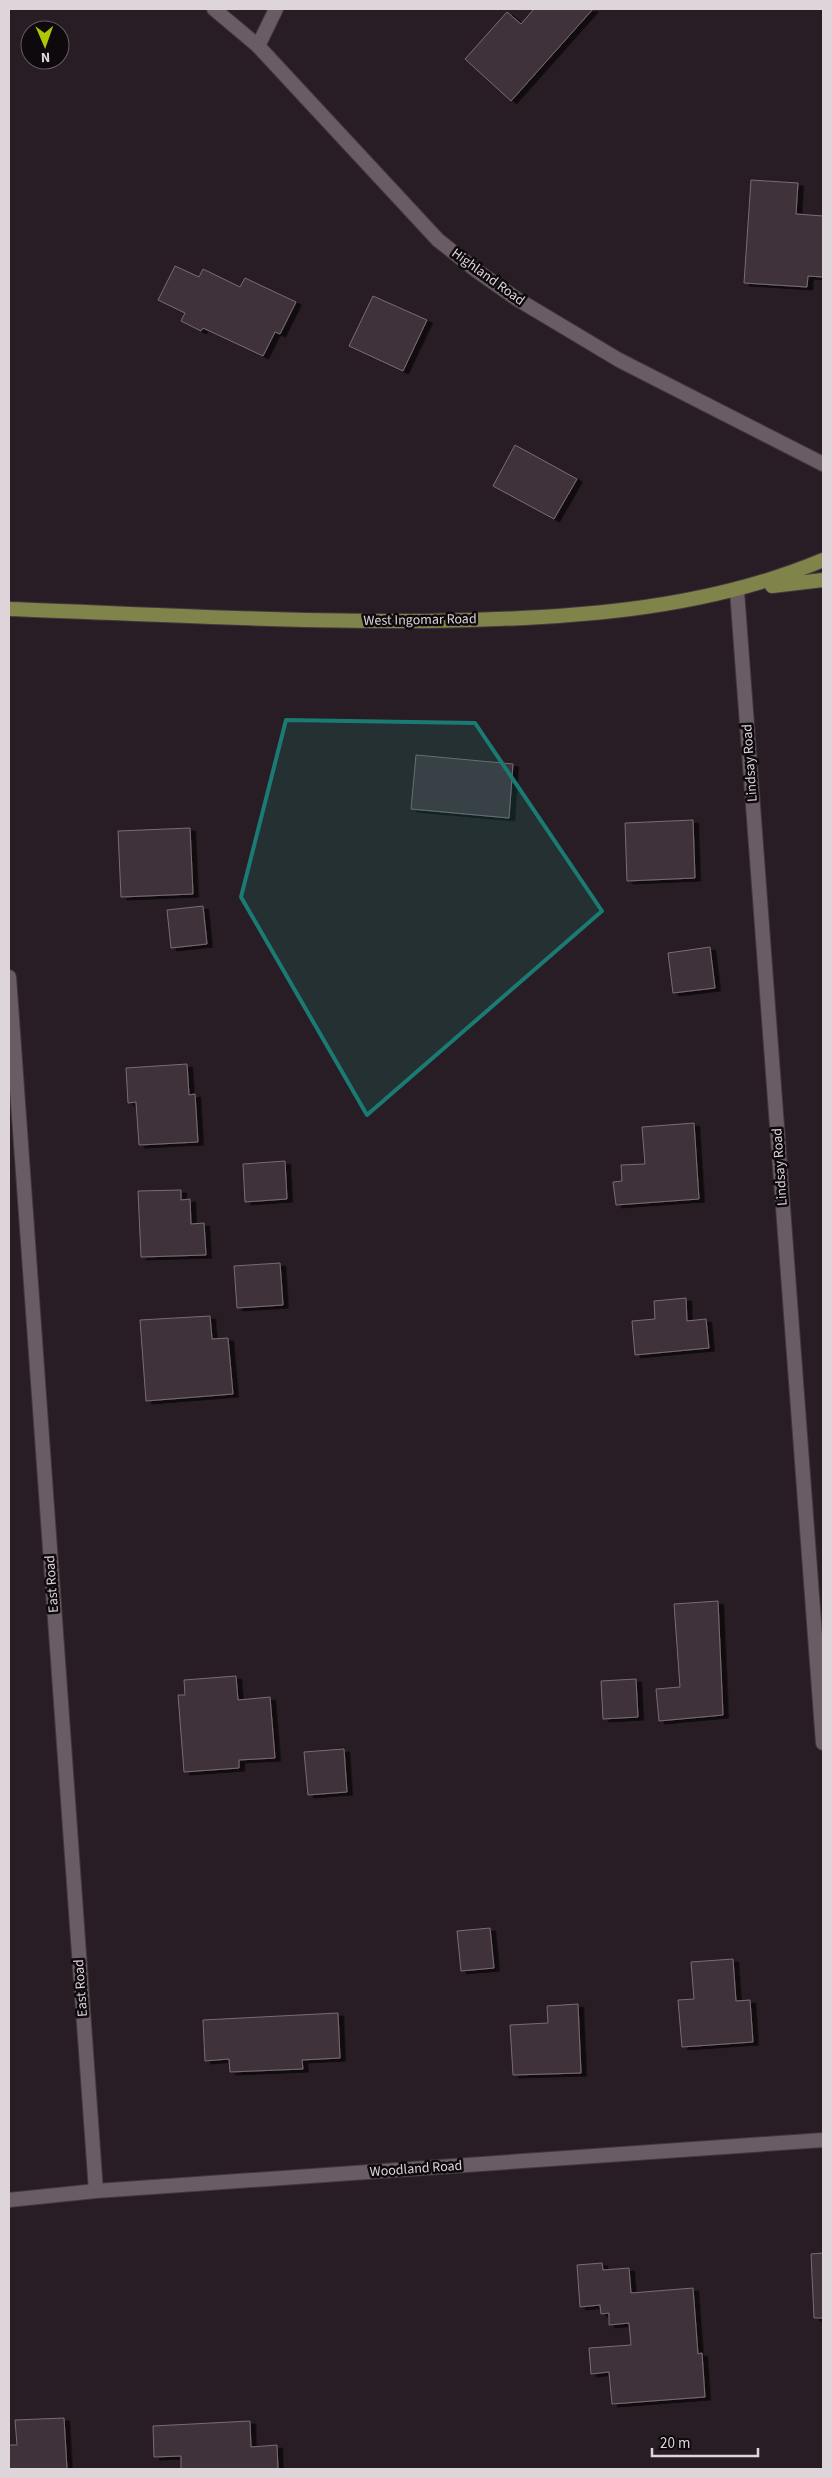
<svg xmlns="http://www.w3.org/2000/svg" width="832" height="2478" viewBox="0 0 832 2478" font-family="'Source Sans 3',sans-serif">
	<defs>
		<filter id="shadow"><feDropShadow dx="5.5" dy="3" stdDeviation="0" flood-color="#0009"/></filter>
	</defs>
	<rect width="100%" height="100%" fill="#281d24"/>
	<path fill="#40333b" stroke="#7a6b74" filter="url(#shadow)" d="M534,9H593L511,101L465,59L507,12L521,24Z
		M751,180L798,183L796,214L823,216V277L808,276L807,287L744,283Z
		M175,266L199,277L203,269L240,287L245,278L296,302L280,334L275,332L263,356L203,328L201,331L181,321L185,313L158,300Z
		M373,296L427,320L403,371L349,346Z
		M515,445L577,479L554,519L493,486Z
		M416,755L513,764L509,818L411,809Z
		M693,820L695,878L627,881L625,823Z
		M190,828L193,894L121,897L118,831Z
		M203,906L207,944L171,948L167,910Z
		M710,947L715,988L673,993L668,953Z
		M187,1064L189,1095L195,1094L198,1142L139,1145L136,1102L128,1103L126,1068Z
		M694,1123L699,1199L616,1205L613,1182L622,1181L621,1165L645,1164L642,1127Z
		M285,1161L287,1199L245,1202L243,1164Z
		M181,1190V1200L190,1199L191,1224L204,1223L206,1255L141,1257L138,1191Z
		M280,1263L283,1305L237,1308L234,1266Z
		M686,1298L687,1321L706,1319L709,1348L635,1355L632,1321L655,1319L654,1301Z
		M210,1316L212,1339L228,1338L233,1394L146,1401L140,1320Z
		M718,1601L723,1715L659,1721L656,1689L680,1687L674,1604Z
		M236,1676L238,1700L270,1697L275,1758L239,1760V1768L184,1772L178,1695H185L184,1680Z
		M636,1679L638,1717L603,1719L601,1681Z
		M344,1749L347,1792L308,1795L304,1752Z
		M490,1928L494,1968L461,1971L457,1931Z
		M733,1959L736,2001L750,2000L753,2042L682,2047L678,2000L694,1999L691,1962Z
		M578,2004L581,2073L513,2075L510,2025L548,2023L547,2006Z
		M338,2013L340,2058L302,2060L303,2069L230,2072L229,2059L205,2061L203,2020Z
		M823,2253V2318H814L811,2254Z
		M602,2263L603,2270L629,2268L631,2293L693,2288L698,2354L702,2353L705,2397L612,2404L609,2372L591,2374L589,2348L631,2345L629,2323L609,2325V2313L601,2314L600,2305L580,2307L577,2265Z
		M64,2418L67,2469H9V2445H17L15,2420Z
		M250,2421L251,2447L277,2445L278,2469H181V2456L154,2457L153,2426Z"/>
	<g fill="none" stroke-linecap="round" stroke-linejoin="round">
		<defs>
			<path id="minor" d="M258,46L276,9
				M737,591L823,1743
				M9,977L96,2191
				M9,2200L96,2191L823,2140"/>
			<path id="tertiary" d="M214,9L258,46L438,240L477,271L517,299L619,360L823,464"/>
			<path id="primary" d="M772,586L823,580
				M9,609C148,614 287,622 426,621C560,619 699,612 823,560"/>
		</defs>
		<use href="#minor" stroke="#42383e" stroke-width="16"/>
		<use href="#tertiary" stroke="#42383e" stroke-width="16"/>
		<use href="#primary" stroke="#42383e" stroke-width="16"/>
		<use href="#minor" stroke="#6a5c64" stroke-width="14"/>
		<use href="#tertiary" stroke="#6a5c64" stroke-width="14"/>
		<use href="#primary" stroke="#80844b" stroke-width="14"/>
	</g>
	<path fill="#197b73" fill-opacity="0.2" stroke="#197b73" stroke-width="4" stroke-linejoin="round" d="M286,720L475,723L602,911L367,1115L241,897Z"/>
	<g text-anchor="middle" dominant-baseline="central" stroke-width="5" stroke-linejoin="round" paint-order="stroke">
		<g font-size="14" fill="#ddd5da" stroke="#0e090c">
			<text transform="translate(488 277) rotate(36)">Highland Road</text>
			<text transform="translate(420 620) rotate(-1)">West Ingomar Road</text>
			<text transform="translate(750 763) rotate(-94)">Lindsay Road</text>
			<text transform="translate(780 1167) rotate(-94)">Lindsay Road</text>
			<text transform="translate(52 1584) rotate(-94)">East Road</text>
			<text transform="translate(81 1988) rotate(-94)">East Road</text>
			<text transform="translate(416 2169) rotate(-4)">Woodland Road</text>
		</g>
	</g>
	<rect width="832" height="2478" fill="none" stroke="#ddd5da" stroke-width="20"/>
	<g transform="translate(45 45) rotate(178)"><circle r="24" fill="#0e090c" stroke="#615b5e"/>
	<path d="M0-4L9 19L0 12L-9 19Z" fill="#afc507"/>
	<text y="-8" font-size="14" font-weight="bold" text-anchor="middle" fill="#ddd5da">N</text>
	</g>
	<path d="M652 2448v8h106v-8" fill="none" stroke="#ddd5da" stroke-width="2.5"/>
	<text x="660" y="2448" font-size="15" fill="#ddd5da" stroke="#0e090c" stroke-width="4" paint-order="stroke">20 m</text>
</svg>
